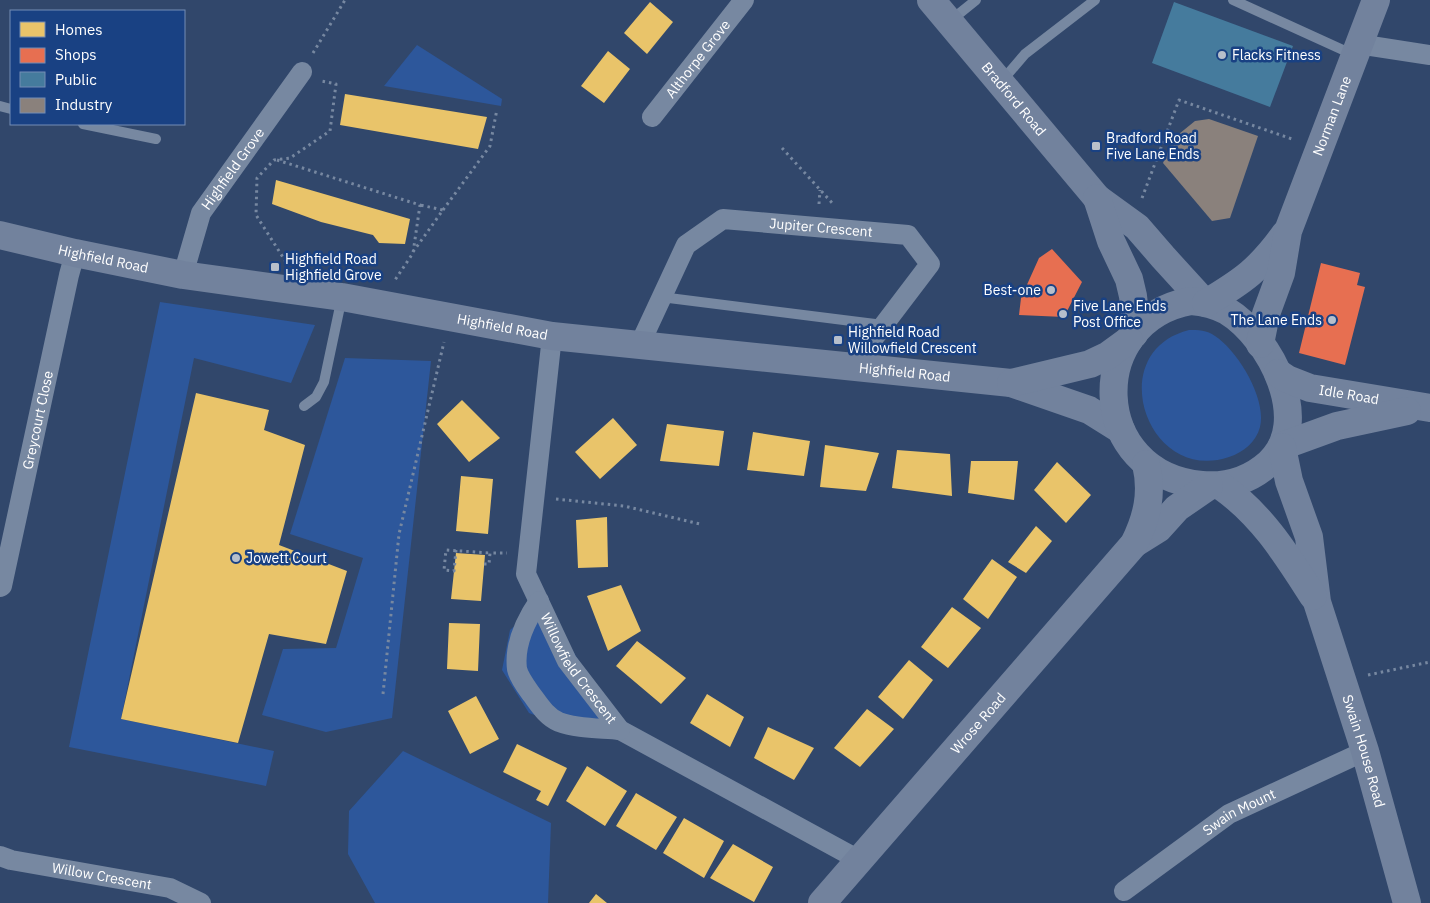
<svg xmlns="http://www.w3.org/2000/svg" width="1430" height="903" viewBox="0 0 1430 903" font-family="'IBM Plex Sans',sans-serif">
	<rect width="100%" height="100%" fill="#31476b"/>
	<path fill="#2d579b" d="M417,45L502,99L501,106L384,86Z
		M160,302L315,325L291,383L194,358L121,719L274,751L266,786L69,747Z
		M1189,330C1198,330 1207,330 1215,336C1238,351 1267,399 1260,427C1256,442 1244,452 1229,457C1147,485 1102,352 1189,330Z
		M345,358L431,361L392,718L326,732L262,715L283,649L336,648L363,558L290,534Z
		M543,601L620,730L594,737L529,713L502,670L510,630Z
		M403,751L551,823L548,903H375L348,854L349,811Z"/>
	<path fill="#e9c46a" d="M650,2L673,22L647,54L624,33Z
		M608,51L630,69L604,103L581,86Z
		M345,94L487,117L478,149L340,125Z
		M276,180L410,219L405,244L379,243L373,235L321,222L272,204Z
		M196,393L269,410L264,430L305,445L279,545L347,571L326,644L269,634L238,743L121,719Z
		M462,400L500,438L469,462L437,424Z
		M613,418L637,445L600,479L575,452Z
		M667,424L724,431L719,466L660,461Z
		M753,432L810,441L804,476L747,470Z
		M825,445L879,453L866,491L820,487Z
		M897,450L950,454L952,496L892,488Z
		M971,461H1018L1014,500L968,493Z
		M1057,462L1091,495L1066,523L1034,490Z
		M461,476L493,479L488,534L456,531Z
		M607,517L608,567L578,568L576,520Z
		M1036,526L1052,541L1026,573L1008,562Z
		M456,553L485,555L481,601L451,599Z
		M992,559L1017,577L988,619L963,599Z
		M621,585L641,631L608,651L587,596Z
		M952,607L981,628L948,668L921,647Z
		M449,623L480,624L478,671L447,669Z
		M637,641L686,678L661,704L616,666Z
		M909,660L933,680L903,719L878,697Z
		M707,694L744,717L730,747L690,723Z
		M476,696L499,739L470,754L448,711Z
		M867,709L894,729L860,767L834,748Z
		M768,727L814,748L794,780L754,758Z
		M517,744L567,768L548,806L536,800L541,791L503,772Z
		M587,766L627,791L605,826L566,801Z
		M636,793L677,817L656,850L616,826Z
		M684,818L724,841L704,878L663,853Z
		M733,844L773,867L754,902L710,878Z
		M596,894L607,903H589Z"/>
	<path fill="#e76f51" d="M1052,249L1082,282L1064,317L1019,315L1021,298L1039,258Z
		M1321,263L1360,273L1357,285L1365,287L1345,365L1299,353Z"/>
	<path fill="#457b9d" d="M1174,2L1293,46L1270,107L1152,63Z"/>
	<path fill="#8a817c" d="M1209,119L1258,136L1230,218L1212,221L1163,163L1174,138L1195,121Z"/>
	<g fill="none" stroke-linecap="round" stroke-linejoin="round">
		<path stroke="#7788a1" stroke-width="3" stroke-dasharray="2.5 4" stroke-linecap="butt" d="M313,53L345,0
			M782,148L834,205
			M277,160L420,205L413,253L395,280
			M1142,198L1179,100L1295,140
			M819,204L820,190
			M443,210L490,146L497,109
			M413,252L443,210L420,205
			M286,262L256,215L257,178L274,160L290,158L330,131L336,84L321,81
			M556,499L624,506L700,524
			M456,550L454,571L444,570L446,550L490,553
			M484,564H489L490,553H507
			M1368,675L1430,662
			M383,694L399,534L444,342"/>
		<path stroke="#7788a1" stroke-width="10" d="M1233,0L1354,55
			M950,21L976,0
			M1001,82L1025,54L1095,0
			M0,106L11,109
			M83,124L156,139
			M661,297L883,325
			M304,406L316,397L324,382L342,297"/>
		<g stroke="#7788a1" stroke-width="20">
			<path d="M1358,44L1430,55"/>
			<path id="s1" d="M652,117L744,0"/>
			<path id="s2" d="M183,275L201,213L302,72"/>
			<path id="s3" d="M552,336L526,574L567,661L620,730L859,860"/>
			<path id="s4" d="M639,346L686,245L723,219L908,235L930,264L851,368"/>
			<path id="s5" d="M0,587L2,586L69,275L75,253"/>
			<path d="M539,601C526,620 514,645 517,669C519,678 527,688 532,695C540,706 547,717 559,722C577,729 601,728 620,730"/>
			<path id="s6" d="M0,856L11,860L170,888L201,903"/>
			<path id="s7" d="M1124,891L1229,814L1365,751"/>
		</g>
		<g stroke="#72829d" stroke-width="28">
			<path id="s8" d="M931,0L1097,198L1137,227L1163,257L1204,302"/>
			<path d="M1097,198L1111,241L1129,279L1133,296L1135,314L1134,334"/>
			<path id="s9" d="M0,235L75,253L183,275L342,297L552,336L1011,383L1089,410L1121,430"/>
			<path d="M1191,301C1204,302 1216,305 1227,311C1270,337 1314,422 1269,463C1250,480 1227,487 1202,485C1088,475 1084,320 1191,301Z"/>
			<path d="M1206,303C1243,281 1260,269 1285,234"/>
			<path id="s10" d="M1260,344L1266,314L1281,273L1288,231L1376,0"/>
			<path id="s11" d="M1278,373L1287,379L1310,388L1430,408"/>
			<path d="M1011,383L1090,364L1107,356L1129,340"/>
			<path d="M1282,446L1337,426L1407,411"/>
			<path id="s12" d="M1282,447L1289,481L1309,537L1317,602L1365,751L1407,903"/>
			<path d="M1221,486C1263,516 1286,554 1313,596"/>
			<path d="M1134,544L1158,529L1177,508L1209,486"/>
			<path id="s13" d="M822,903L1134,544C1147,518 1153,493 1146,464"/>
		</g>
	</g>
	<g fill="#b7bfcb" stroke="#194183" stroke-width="2">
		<circle cx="1222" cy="55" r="5"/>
		<rect x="1091" y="141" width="10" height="10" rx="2.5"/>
		<rect x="270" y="262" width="10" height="10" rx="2.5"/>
		<circle cx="1051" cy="290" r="5"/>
		<circle cx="1063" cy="314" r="5"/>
		<circle cx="1332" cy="320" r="5"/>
		<rect x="833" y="335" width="10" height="10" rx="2.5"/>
		<circle cx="236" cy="558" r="5"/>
	</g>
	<g text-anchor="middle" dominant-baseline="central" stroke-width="5" stroke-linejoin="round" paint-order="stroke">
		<g font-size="14" fill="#fff" stroke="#194183" text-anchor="start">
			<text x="1232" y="55">Flacks Fitness</text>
			<text x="1106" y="138">Bradford Road<tspan x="1106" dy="16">Five Lane Ends</tspan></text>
			<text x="285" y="259">Highfield Road<tspan x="285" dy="16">Highfield Grove</tspan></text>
			<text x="1041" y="290" text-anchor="end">Best-one</text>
			<text x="1073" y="306">Five Lane Ends<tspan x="1073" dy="16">Post Office</tspan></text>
			<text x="1322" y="320" text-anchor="end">The Lane Ends</text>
			<text x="848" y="332">Highfield Road<tspan x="848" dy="16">Willowfield Crescent</tspan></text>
			<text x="246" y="558">Jowett Court</text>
		</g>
		<g font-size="14" fill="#fff" stroke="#194183">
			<text stroke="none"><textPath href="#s1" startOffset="74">Althorpe Grove</textPath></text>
			<text stroke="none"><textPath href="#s8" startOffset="129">Bradford Road</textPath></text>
			<text stroke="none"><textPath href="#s10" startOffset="240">Norman Lane</textPath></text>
			<text stroke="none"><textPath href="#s2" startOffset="119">Highfield Grove</textPath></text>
			<text stroke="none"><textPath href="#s4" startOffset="255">Jupiter Crescent</textPath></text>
			<text stroke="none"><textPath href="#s9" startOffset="106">Highfield Road</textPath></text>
			<text stroke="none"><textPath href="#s9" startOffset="511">Highfield Road</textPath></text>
			<text stroke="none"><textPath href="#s9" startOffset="916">Highfield Road</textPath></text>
			<text stroke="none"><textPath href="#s11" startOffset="75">Idle Road</textPath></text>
			<text stroke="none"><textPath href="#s5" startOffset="172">Greycourt Close</textPath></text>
			<text stroke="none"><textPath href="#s3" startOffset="348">Willowfield Crescent</textPath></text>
			<text stroke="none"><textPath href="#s13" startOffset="238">Wrose Road</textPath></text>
			<text stroke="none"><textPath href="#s12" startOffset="316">Swain House Road</textPath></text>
			<text stroke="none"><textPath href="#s7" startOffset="140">Swain Mount</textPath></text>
			<text stroke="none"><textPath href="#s6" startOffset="104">Willow Crescent</textPath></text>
		</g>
	</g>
	<rect x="10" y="10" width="175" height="115" fill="#194183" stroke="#758db5"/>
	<rect x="20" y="22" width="25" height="15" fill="#e9c46a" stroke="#758db5"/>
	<text x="55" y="35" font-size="15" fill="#ffffff">Homes</text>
	<rect x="20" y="48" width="25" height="15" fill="#e76f51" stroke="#758db5"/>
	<text x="55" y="60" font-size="15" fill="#ffffff">Shops</text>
	<rect x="20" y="72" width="25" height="15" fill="#457b9d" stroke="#758db5"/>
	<text x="55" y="85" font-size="15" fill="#ffffff">Public</text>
	<rect x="20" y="98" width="25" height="15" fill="#8a817c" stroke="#758db5"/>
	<text x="55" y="110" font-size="15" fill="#ffffff">Industry</text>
</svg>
